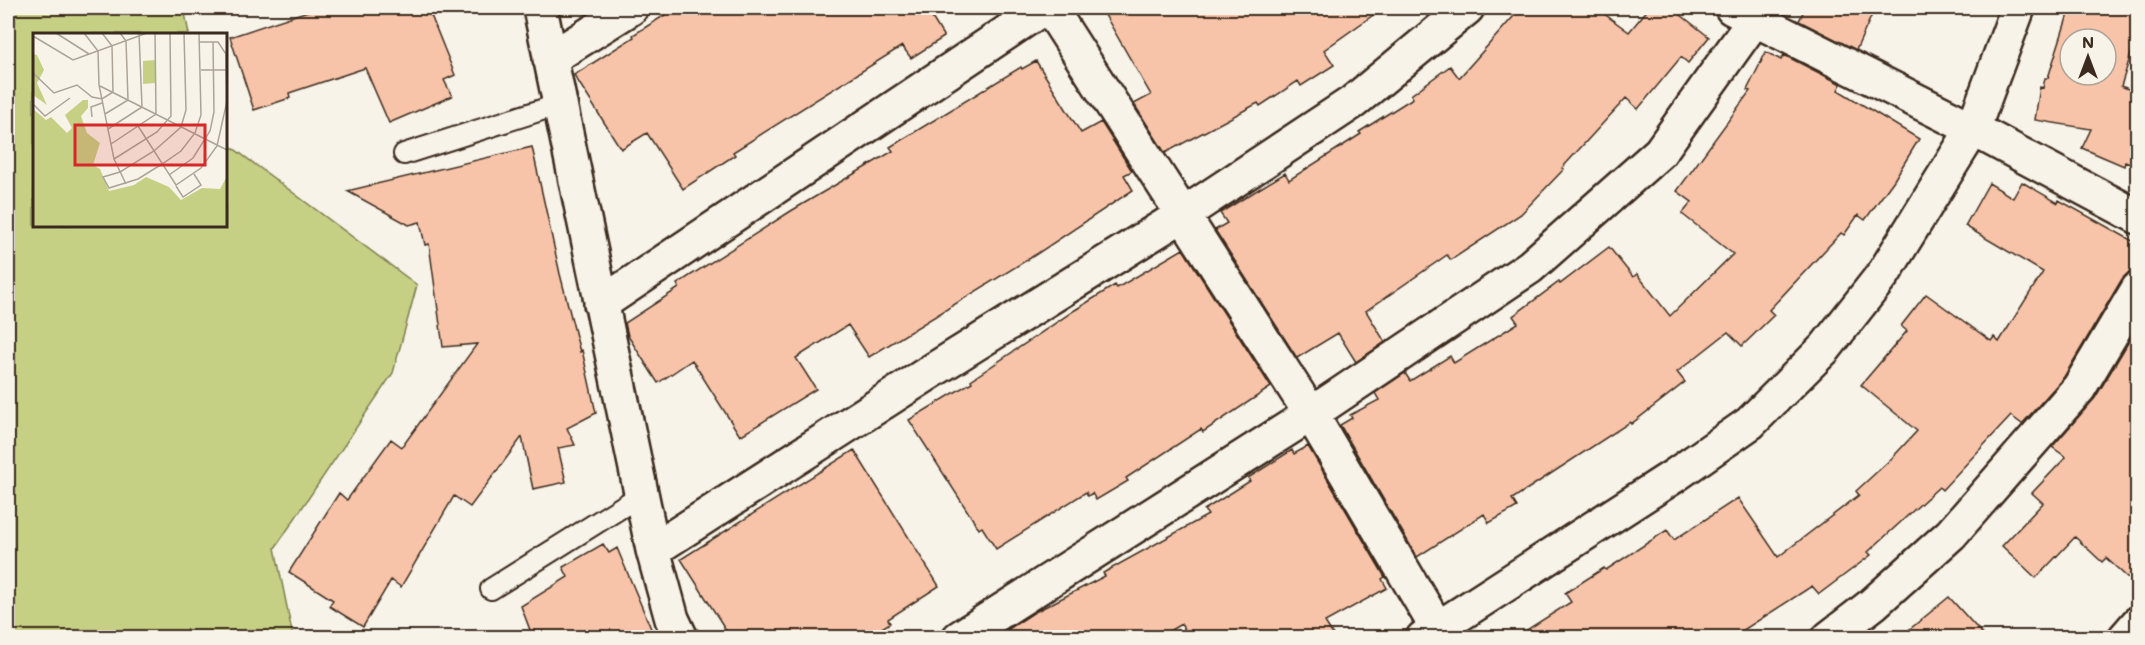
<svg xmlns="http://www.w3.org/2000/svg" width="2145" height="645" viewBox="0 0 2145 645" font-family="Mali,sans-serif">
	<rect width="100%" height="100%" fill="#f7f3e8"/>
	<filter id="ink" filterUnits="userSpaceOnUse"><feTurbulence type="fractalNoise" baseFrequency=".0167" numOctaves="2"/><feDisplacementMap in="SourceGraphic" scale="12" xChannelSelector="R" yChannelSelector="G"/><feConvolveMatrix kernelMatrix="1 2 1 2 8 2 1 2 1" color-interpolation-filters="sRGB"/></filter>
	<g filter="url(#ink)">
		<path fill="#c5d084" stroke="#807d51" stroke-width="1.5" d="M8,8H184L189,34H34V225H225V142L417,285L393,373L275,548L293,637H8Z"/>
		<path fill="#f8c4a9" stroke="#3b2a1e" stroke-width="1.5" fill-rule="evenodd" d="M317,8H428L455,75L444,80L452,96L389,123L365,68L289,93L290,98L254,110L230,37Z
			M676,8H926L944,37L911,58L902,46L733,152L735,155L683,189L647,133L621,149L574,75L634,37L633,35Z
			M1101,8H1383L1324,50L1334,65L1301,86L1298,81L1260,106L1258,103L1165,153L1134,104L1151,95Z
			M1521,8H1596L1629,32L1649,8H1672L1709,37L1688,63L1681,57L1638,109L1626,98L1562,168L1564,169L1521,214L1451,260L1447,255L1366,311L1385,342L1356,362L1338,333L1297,358L1215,230L1227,223L1220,213L1285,173L1289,180L1361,134L1359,132L1413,98L1411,95L1450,66L1459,78Z
			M1805,8H1875L1856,50L1799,21Z
			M2070,8H2122L2138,12V32L2121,86L2138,93V167L2125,162L2124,166L2082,148L2091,129L2035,120L2040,87L2043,88L2045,78H2048ZM2070,39H2106V75H2070Z
			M1766,52L1781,60L1784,55L1841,84L1838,90L1919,139L1894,180L1865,220L1858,215L1844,235L1841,233L1769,310L1774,315L1742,346L1728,332L1677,372L1685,382L1631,424L1630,422L1512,499L1517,507L1489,523L1484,514L1417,557L1340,425L1352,418L1350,415L1379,400L1375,393L1405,373L1410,381L1450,356L1454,363L1518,323L1513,316L1559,282L1560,284L1609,247L1633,277L1637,274L1670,316L1733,254L1682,214L1692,202L1677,191L1750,91L1747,90Z
			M1036,61L1081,133L1101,122L1132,171L1124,175L1133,190L1035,255L869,357L848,325L796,358L816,389L740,436L692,360L658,383L628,336L625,323L679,288L677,284L791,211L893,151L890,147L1021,67L1022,69Z
			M532,147L560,274L580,352L582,350L596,413L567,428L575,445L558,448L566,482L533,489L522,437L470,507L454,496L401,587L391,580L363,627L329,606L333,600L289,572L339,493L347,500L391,439L402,447L477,344L443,347L429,244L425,245L420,222L409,225L347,191Z
			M2022,182L2058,203L2059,200L2138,244V270L2128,273L2122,279L2064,377L2022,424L2011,416L1942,490L1939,487L1868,552L1871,555L1819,594L1812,586L1731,638H1514L1571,602L1565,593L1604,568L1606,570L1667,530L1674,540L1738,498L1778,557L1859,495L1856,491L1891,459L1917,431L1861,385L1907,331L1901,326L1926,294L1991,341L1994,337L1999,342L2043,272L1965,226L1989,183L2013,198Z
			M1183,249L1271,387L1203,432L1201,429L1126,478L1128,481L1096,500L1092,493L1088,496L1086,492L996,549L982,527L979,529L909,420L972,382L971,380L1075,310L1115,285L1117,288Z
			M2138,326V587L2106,558L2102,562L2075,537L2036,578L2002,546L2043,503L2032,493L2066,457L2052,447L2095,398Z
			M1308,446L1385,577L1382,579L1387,588L1325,622L1335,638H1190L1181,624L1157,638H995L1033,613L1105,576L1103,573L1208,515L1204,510L1250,481L1248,478L1292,450L1294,454Z
			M854,450L939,586L888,619L890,623L866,638H731L681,559Z
			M603,544L609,553L617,548L655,638H533L521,606L568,577L563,567Z
			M1949,597L1986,638H1899Z"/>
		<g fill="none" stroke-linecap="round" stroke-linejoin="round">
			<defs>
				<path id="service" d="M404,154L560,104
					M491,589L641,495"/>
				<path id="minor" d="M540,8L653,550L672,619L681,638
					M1050,8L1311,414L1443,638
					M1732,8L1973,129L2138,217
					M550,59L631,8
					M601,304L1043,8
					M653,550L935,369L1184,214L1353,102L1467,8
					M959,638L1311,414L1530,267L1660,152L1755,19L1758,8
					M1829,638L1873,604L1951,534L2079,388L2138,289
					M2125,638L2138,623"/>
				<path id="tertiary" d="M1423,638L1674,476L1750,423L1825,348L1884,273L1973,129L2018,8"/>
			</defs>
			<use href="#service" stroke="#3b2a1e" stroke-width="24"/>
			<use href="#minor" stroke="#3b2a1e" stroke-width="38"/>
			<use href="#tertiary" stroke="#3b2a1e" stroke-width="38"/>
			<use href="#service" stroke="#f7f3e8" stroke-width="20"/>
			<use href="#minor" stroke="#f7f3e8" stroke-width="33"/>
			<use href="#tertiary" stroke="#f7f3e8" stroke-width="33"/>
		</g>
	</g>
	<g transform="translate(33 33)">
		<rect width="194" height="194" fill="#f7f3e8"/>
		<path d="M0,21L4,22L11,37L4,50L14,72L0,62ZM122,27V50L110,51V28ZM50,67H55V75L48,83L54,100L67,110L60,132L67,136L76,158L101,152L113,144L136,154L148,167L169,155L187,156L193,145V193H0V76L13,87L18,84L34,100L39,95L32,82Z" fill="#c5d084"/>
		<path fill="none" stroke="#aca397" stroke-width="1.5" d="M23,0L56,21M51,0L65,18L66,52L81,126L93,151M151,0L153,77L148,94L121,118L87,139L70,144L76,155L105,146L129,131L148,118L162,100L168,82L166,0M0,3L40,27L114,0M167,9H185L193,21L194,68M168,37H193M0,40L21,60L44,52L59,64L69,66L80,59L79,13L69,0M67,53L194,117M0,71L12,83L37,65M72,81L95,67L93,8L87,0M59,84L58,74L69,70M105,93L143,152L168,135L184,113L194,68M75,96L109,74L106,0M78,111L123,81L122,0M81,126L124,99L138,83L137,0M136,142L160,125L177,98L181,79L180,9M143,153L150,164L168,152L161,141"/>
		<path fill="#d62828" fill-opacity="0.15" stroke="#d62828" stroke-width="3" d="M42,92H172V132H42Z"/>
		<rect width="194" height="194" fill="none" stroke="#3b2a1e" stroke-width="3"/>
	</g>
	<rect width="2145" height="645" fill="none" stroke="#f7f3e8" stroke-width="30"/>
	<rect x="15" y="15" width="2115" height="615" fill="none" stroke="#3b2a1e" stroke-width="2" filter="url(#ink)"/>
	<g transform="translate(2088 57)"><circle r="28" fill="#f7f3e8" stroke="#aca397" stroke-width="1.5"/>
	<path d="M0-4.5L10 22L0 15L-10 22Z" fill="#3b2a1e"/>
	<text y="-9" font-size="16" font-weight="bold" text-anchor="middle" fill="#3b2a1e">N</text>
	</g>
</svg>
